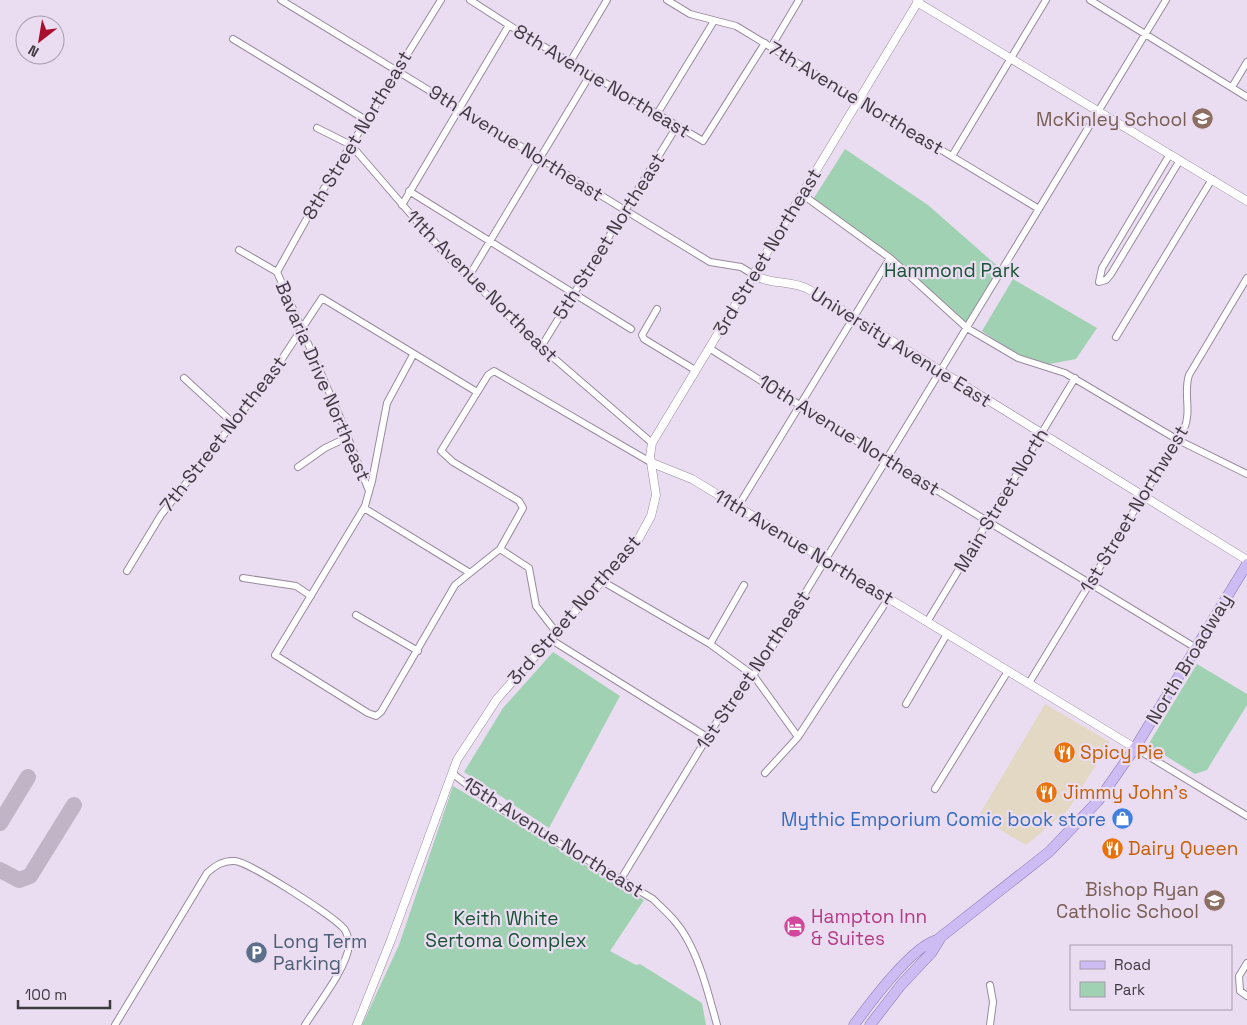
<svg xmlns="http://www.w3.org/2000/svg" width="1247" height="1025" viewBox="0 0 1247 1025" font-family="'Space Grotesk',sans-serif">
	<rect width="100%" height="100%" fill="#ebddf1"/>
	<path fill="#e2d8c3" d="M1045,704L1110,742L1068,810L1026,845L978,817Z"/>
	<path fill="#a0d1b2" d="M845,149L928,205L1002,270L967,328L890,258L812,201Z
		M1013,279L1097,328L1076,359L1044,365L1011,351L982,331Z
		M553,652L620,696L549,828L464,772L503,708Z
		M1197,664L1247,694V705L1207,770L1195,774L1148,745Z
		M453,786L644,900L610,951L636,965L640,964L702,1003L706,1025H362L399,945Z"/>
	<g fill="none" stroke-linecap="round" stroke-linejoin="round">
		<path stroke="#c0b4c6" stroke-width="16" d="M0,823L28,777
			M0,870L19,880L30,876L74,805"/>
		<defs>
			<path id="minor" d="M281,0L710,262L741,267L754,275
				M470,0L526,36L703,141L765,43
				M667,0L690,14L736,26L1039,209
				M1090,0L1247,97
				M233,39L366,120
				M771,47L799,0
				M570,62L607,0
				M1232,87L1247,62
				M657,114L714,21
				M317,128L351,145L446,255L541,347L652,443
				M1170,154L1102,268L1099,282L1106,280L1111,274L1180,160
				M952,156L1046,0
				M409,191L631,329
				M803,195L890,258L967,328L1018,358L1065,373L1178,440L1247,474
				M402,205L509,25
				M239,250L277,272
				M277,272L320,195L441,0
				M277,272L339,415L369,491
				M469,276L590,75
				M657,309L642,335L644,339L695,370
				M1116,337L1212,179
				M541,347L677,126
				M709,348L887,460L1196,648
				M413,355L387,403L372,481L365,506L275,655L368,713L376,716L381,712L455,585L500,549L523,508L519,501L453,462L441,451L488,375L494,371L501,375L652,463
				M184,378L233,423
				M298,467L325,448L348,437
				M364,508L470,573
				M737,508L890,258
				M500,549L529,568L536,606L556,632
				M127,571L161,515L274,371L322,298L477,392
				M243,578L296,586L311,596
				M602,581L710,644L754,676L798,737
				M356,615L418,651
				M927,622L1075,378
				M550,639L707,737
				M710,644L744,585
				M1029,683L1184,429C1192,411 1183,393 1189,375L1247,278
				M906,704L947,634
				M1135,748L1247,816
				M765,773L798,737L888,599
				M453,774L493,804L653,899C665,911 678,922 686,937C701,963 709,996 717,1025
				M935,789L1008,671
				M621,879L724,710L762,664L1166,0
				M1247,963L1239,976L1240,991L1247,996
				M115,1025L207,873C215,866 223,860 235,861C249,862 337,918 345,930C347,933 349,941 349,945C347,968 318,1004 305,1025
				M990,1025L993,1002L990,985"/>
			<path id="tertiary" d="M917,2L1247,201
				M754,275C771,285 791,280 808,289L1247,560
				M652,463L692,479L1135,748
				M357,1025L391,940L457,760L497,699L638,540L651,516L656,495L650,456L652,443L919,0"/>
			<path id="primary" d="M854,1025C870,1003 912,946 937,940L1049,852L1098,801L1135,748L1247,564
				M870,1025L901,985L932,952L941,937"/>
		</defs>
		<use href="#minor" stroke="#988b9d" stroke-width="8"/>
		<use href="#tertiary" stroke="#988b9d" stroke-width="9"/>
		<use href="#primary" stroke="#8572b0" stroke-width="11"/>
		<use href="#minor" stroke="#fff" stroke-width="6"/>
		<use href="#tertiary" stroke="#fff" stroke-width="8"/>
		<use href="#primary" stroke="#cdbcf3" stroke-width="10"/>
	</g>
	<defs>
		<symbol id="school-disc" viewBox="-11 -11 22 22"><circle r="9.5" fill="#8d6e63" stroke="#ebddf1"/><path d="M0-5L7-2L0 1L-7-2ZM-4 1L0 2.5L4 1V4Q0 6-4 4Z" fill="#fff"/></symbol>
		<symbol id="restaurant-disc" viewBox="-11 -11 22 22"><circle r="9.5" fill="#e8710a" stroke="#ebddf1"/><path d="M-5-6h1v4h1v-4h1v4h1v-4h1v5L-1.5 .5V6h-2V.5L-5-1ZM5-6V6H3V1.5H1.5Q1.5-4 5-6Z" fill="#fff"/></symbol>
		<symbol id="shop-disc" viewBox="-11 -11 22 22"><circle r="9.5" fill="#3f7fe0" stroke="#ebddf1"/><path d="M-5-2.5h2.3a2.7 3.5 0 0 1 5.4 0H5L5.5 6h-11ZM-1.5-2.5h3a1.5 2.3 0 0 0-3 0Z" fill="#fff"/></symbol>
		<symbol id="hotel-disc" viewBox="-11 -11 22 22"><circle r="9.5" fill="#d1479c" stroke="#ebddf1"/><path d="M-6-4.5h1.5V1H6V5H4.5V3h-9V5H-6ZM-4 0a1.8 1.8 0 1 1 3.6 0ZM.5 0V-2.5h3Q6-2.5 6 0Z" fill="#fff"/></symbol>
		<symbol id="parking-disc" viewBox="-11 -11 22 22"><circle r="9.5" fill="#5c6f8a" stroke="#ebddf1"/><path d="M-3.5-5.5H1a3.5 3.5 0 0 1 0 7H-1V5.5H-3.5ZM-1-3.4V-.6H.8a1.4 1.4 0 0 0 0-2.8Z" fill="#fff"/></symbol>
	</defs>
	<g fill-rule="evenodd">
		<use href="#school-disc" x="1190" y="106" width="25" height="25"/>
		<use href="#restaurant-disc" x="1052" y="740" width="25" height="25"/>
		<use href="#restaurant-disc" x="1034" y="780" width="25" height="25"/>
		<use href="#shop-disc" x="1110" y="806" width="25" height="25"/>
		<use href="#restaurant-disc" x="1100" y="836" width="25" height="25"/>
		<use href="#school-disc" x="1202" y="888" width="25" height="25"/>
		<use href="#hotel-disc" x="782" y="914" width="25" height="25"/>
		<use href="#parking-disc" x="244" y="940" width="25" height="25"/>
	</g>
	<g text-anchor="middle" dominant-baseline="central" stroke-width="4.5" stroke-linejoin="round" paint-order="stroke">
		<g font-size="19" fill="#3f3941" stroke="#ebddf1">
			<text transform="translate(602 81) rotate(31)">8th Avenue Northeast</text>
			<text transform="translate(856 98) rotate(31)">7th Avenue Northeast</text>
			<text transform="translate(357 135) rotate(-59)">8th Street Northeast</text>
			<text transform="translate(516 143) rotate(32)">9th Avenue Northeast</text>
			<text transform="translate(609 236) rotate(-58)">5th Street Northeast</text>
			<text transform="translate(767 252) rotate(-59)">3rd Street Northeast</text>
			<text transform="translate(482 286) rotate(45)">11th Avenue Northeast</text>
			<text transform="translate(901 347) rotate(32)">University Avenue East</text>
			<text transform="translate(323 381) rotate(67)">Bavaria Drive Northeast</text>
			<text transform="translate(223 434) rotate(-52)">7th Street Northeast</text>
			<text transform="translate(849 435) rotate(32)">10th Avenue Northeast</text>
			<text transform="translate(1001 500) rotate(-59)">Main Street North</text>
			<text transform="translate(1134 509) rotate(-59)">1st Street Northwest</text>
			<text transform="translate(804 547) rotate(31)">11th Avenue Northeast</text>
			<text transform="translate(574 610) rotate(-49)">3rd Street Northeast</text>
			<text transform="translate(1189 659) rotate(-59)">North Broadway</text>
			<text transform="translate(753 670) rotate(-56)">1st Street Northeast</text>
			<text transform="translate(553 837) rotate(32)">15th Avenue Northeast</text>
		</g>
		<g font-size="19" fill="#785e54" stroke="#ebddf1" text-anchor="end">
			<text x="1187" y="119">McKinley School</text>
			<text x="1199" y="889">Bishop Ryan<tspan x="1199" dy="22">Catholic School</tspan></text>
		</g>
		<g font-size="19" fill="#195335" stroke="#ebddf1">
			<text x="952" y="270">Hammond Park</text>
			<text x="506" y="918">Keith White<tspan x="506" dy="22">Sertoma Complex</tspan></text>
		</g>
		<g font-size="19" fill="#c56008" stroke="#ebddf1" text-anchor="start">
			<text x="1080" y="752">Spicy Pie</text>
			<text x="1063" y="792">Jimmy John's</text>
			<text x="1128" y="848">Dairy Queen</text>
		</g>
		<g font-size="19" fill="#366cbe" stroke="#ebddf1" text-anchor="end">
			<text x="1106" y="819">Mythic Emporium Comic book store</text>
		</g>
		<g font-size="19" fill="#b23c85" stroke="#ebddf1" text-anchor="start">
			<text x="811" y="916">Hampton Inn<tspan x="811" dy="22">&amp; Suites</tspan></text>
		</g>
		<g font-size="19" fill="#4e5e75" stroke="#ebddf1" text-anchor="start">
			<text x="273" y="941">Long Term<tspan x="273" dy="22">Parking</tspan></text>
		</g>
	</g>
	<rect x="1070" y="945" width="162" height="65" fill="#ebddf1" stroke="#a69bab"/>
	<rect x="1080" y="961" width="25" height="8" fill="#cdbcf3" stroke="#a69bab"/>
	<text x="1114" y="970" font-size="15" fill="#3f3941">Road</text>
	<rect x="1080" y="982" width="25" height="15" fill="#a0d1b2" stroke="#a69bab"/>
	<text x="1114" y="995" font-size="15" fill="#3f3941">Park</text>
	<g transform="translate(40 40) rotate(211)"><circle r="24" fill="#ebddf1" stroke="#a69bab"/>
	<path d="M0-4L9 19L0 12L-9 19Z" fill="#a80f2e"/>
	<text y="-8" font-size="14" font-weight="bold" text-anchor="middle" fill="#3f3941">N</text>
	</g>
	<path d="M18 1000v8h92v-8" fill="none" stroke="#3f3941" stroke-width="2.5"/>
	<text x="25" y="1000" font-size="15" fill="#3f3941" stroke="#ebddf1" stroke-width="4" paint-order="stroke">100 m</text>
</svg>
